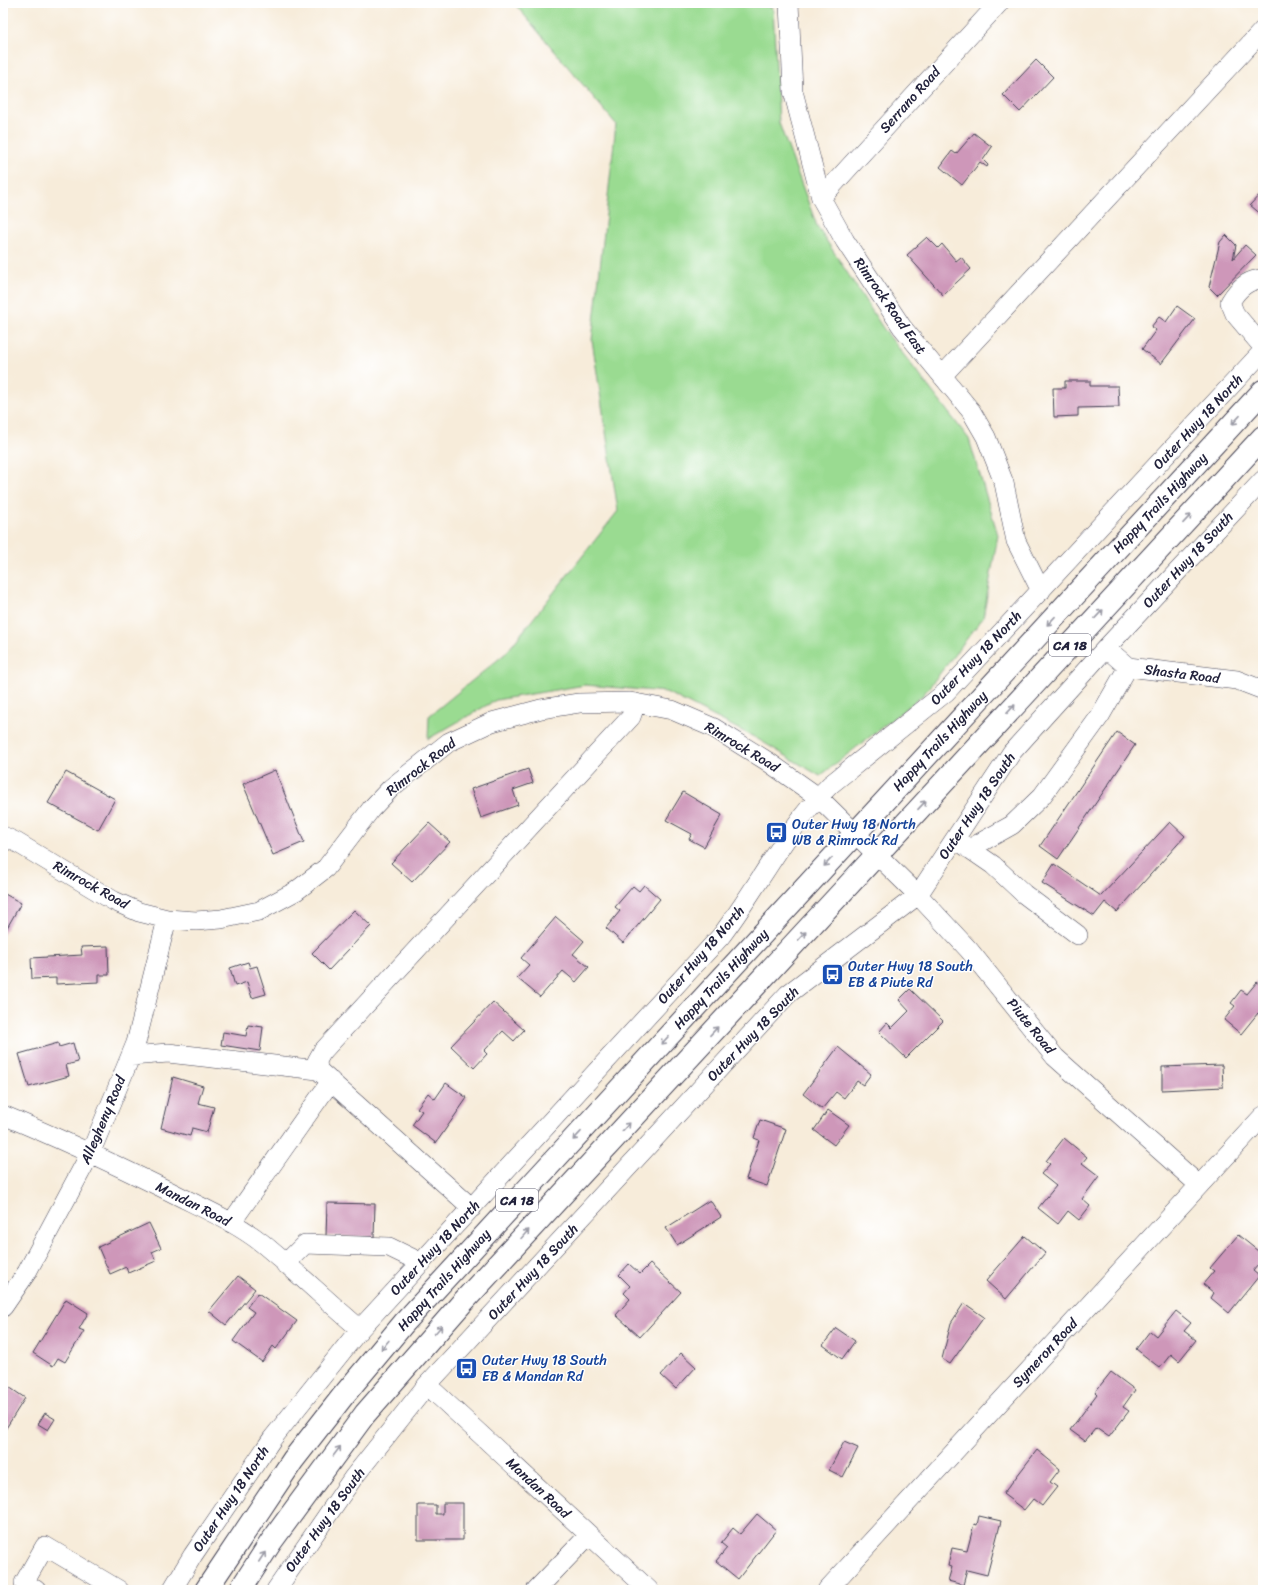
<svg xmlns="http://www.w3.org/2000/svg" width="1266" height="1593" viewBox="0 0 1266 1593" font-family="Sriracha,sans-serif">
	<rect width="100%" height="100%" fill="#fff"/>
	<filter id="ink" filterUnits="userSpaceOnUse"><feTurbulence type="fractalNoise" baseFrequency=".025" numOctaves="2"/><feDisplacementMap in="SourceGraphic" scale="8" xChannelSelector="R" yChannelSelector="G"/><feConvolveMatrix kernelMatrix="1 2 1 2 8 2 1 2 1" color-interpolation-filters="sRGB"/></filter>
	<filter id="wash" filterUnits="userSpaceOnUse"><feTurbulence type="fractalNoise" baseFrequency=".012" numOctaves="4" result="noise"/><feDisplacementMap in="SourceGraphic" scale="16" xChannelSelector="R" yChannelSelector="G"/><feGaussianBlur stdDeviation="0.9" result="paint"/><feColorMatrix in="noise" values="0 0 0 0 0 0 0 0 0 0 0 0 0 0 0 0 0 1.4 0 .05"/><feComposite in="paint" operator="in"/></filter>
	<g filter="url(#wash)">
		<rect width="100%" height="100%" fill="#f7ecda"/>
		<path fill="#9adb91" stroke="#5e7e66" d="M514,3H755L773,8L779,123L817,226L883,328L969,439L998,535L983,618L923,695L820,776L756,738L666,692L585,685L496,700L428,739L429,716L506,653L618,511L592,340L616,124Z"/>
		<g id="blocks">
			<path fill="#ce97b9" d="M1036,60L1053,77L1020,112L1003,95Z
				M974,133L992,147L983,160L988,165L987,167L980,162L962,185L940,167L952,151L956,154Z
				M1261,193L1263,195V216L1250,205Z
				M1226,235L1236,245L1233,259L1245,245L1256,255L1217,295L1209,287L1220,242Z
				M927,237L938,248L942,244L956,261L961,257L971,269L943,295L907,255Z
				M1177,306L1195,319L1161,364L1142,349L1156,330L1151,327L1159,317L1166,322Z
				M1065,381H1090V386H1118L1119,407L1078,408V416L1054,417L1053,388H1065Z
				M1117,732L1135,745L1058,859L1040,846Z
				M528,769L533,783L513,790L518,805L481,818L471,789Z
				M275,770L304,842L273,855L243,784Z
				M66,772L115,799L98,830L48,803Z
				M683,792L722,815L704,847L689,839L692,834L666,820Z
				M1170,822L1185,836L1117,912L1105,902L1094,916L1042,883L1054,864L1101,896Z
				M429,823L450,842L412,882L391,863Z
				M644,885L660,899L623,943L606,928L620,911L615,907L633,886L639,891Z
				M3,893L21,903L3,935Z
				M354,910L371,926L329,970L312,953Z
				M556,917L584,941L573,954L589,967L576,982L563,971L540,997L517,978L529,965L521,958Z
				M108,946L109,975H99V982L56,984V978L32,979L31,958L82,955L81,947Z
				M248,962L250,968L257,966L266,994L252,998L247,982L235,986L230,968Z
				M1257,982L1263,987V1018L1258,1013L1241,1034L1224,1020L1235,1006L1231,1003L1241,990L1247,994Z
				M910,989L943,1021L906,1058L879,1032L887,1023L892,1028L909,1011L899,1000Z
				M493,1002L524,1030L514,1041L503,1031L484,1051L487,1054L474,1068L451,1046Z
				M248,1025L263,1027L260,1051L221,1045L223,1032L246,1036Z
				M58,1043L59,1047L73,1043L78,1062L66,1065L69,1076L29,1087L19,1054Z
				M838,1047L871,1074L863,1085L857,1081L844,1098L836,1092L822,1109L803,1094Z
				M1222,1065L1223,1087L1162,1090V1067Z
				M173,1077L203,1086L198,1103L214,1107L207,1132L192,1128L190,1136L161,1128Z
				M446,1083L467,1098L436,1143L412,1125L422,1111L417,1108L428,1093L435,1099Z
				M828,1110L849,1125L834,1145L814,1130Z
				M760,1120L786,1129L767,1186L746,1179L759,1140L754,1138Z
				M1064,1138L1087,1157L1082,1163L1099,1176L1082,1199L1090,1206L1079,1220L1068,1211L1058,1224L1038,1208L1056,1186L1041,1174L1050,1164L1046,1161Z
				M710,1200L721,1217L677,1245L666,1228Z
				M327,1203L375,1204L374,1237L326,1236Z
				M149,1223L161,1248L152,1252L156,1261L128,1273L126,1267L110,1274L98,1247Z
				M1238,1235L1263,1255V1259L1253,1271L1259,1276L1229,1313L1211,1298L1214,1293L1203,1284L1214,1271L1210,1268Z
				M1025,1236L1045,1253L1006,1299L986,1281Z
				M629,1264L640,1274L650,1264L681,1292L640,1337L616,1315L630,1299L624,1293L630,1286L619,1275Z
				M238,1276L255,1289L226,1325L209,1311Z
				M258,1293L297,1321L276,1349L273,1346L262,1362L233,1341L254,1312L247,1307Z
				M66,1299L88,1313L79,1329L84,1331L65,1362L58,1358L53,1366L33,1353Z
				M964,1303L984,1317L950,1364L942,1359L951,1323Z
				M1176,1311L1191,1323L1184,1331L1196,1340L1179,1361L1171,1354L1160,1368L1136,1349L1150,1331L1156,1336Z
				M836,1328L855,1341L842,1359L823,1345Z
				M681,1353L696,1367L676,1389L661,1375Z
				M1111,1372L1135,1390L1123,1407L1129,1411L1109,1437L1096,1428L1085,1441L1070,1430L1097,1394L1095,1392Z
				M6,1385L25,1398L3,1433V1391Z
				M45,1413L55,1419L48,1430L38,1424Z
				M844,1442L858,1448L843,1477L829,1470Z
				M1037,1450L1060,1469L1050,1482L1057,1487L1042,1506L1033,1499L1024,1510L1003,1494Z
				M443,1503H463V1540H418V1505H436V1514H443Z
				M757,1514L776,1530L738,1579L716,1561L727,1548L721,1543L733,1528L740,1534Z
				M979,1516L1001,1521L987,1575L967,1570L963,1585L948,1581L952,1567L948,1566L952,1548L967,1551L974,1524L977,1525Z"/>
		</g>
	</g>
	<g filter="url(#ink)">
		<use href="#blocks" fill-opacity="0" stroke="#424053" stroke-width="1"/>
		<g fill="none" stroke-linecap="round" stroke-linejoin="round">
			<defs>
				<path id="minor" d="M789,3L793,91L821,198L845,241L902,327L971,411L986,437L1004,483L1016,541L1041,591
					M821,198L999,3
					M1263,279C1248,279 1237,290 1230,302L1235,314L1263,347
					M942,376L1263,30
					M1106,648L1128,667L1237,680L1263,690
					M3,836L16,842L114,901L139,912L167,919L196,921L221,919L259,911L296,891L326,868L371,809L391,788L449,742L492,722L541,709L579,703L630,702L672,710L714,728L767,761L818,797L918,895L969,950L1055,1057L1199,1185
					M961,843L993,865L1024,894L1078,935
					M969,849L1012,825L1042,796L1100,716L1128,667
					M131,1056L168,1053L318,1070
					M3,1115C59,1138 114,1164 169,1191C200,1207 234,1221 262,1243C295,1270 327,1301 360,1329
					M472,1208L318,1070L317,1061L322,1052L631,717L636,703
					M231,1223L331,1081
					M285,1264L305,1244L389,1247L422,1263
					M3,1307L27,1272L90,1154L136,1043L167,919
					M427,1385L649,1590
					M36,1590L24,1583L45,1546L119,1590
					M172,1590L193,1555L272,1439L360,1329L721,936C759,886 786,829 830,785L946,692L1263,351
					M276,1590L353,1478L427,1385L788,994L918,895L1012,752L1106,648L1263,480
					M536,1590L589,1535
					M827,1590L1263,1116"/>
				<path id="major" d="M206,1590L293,1460L343,1396L404,1323L1263,391
					M240,1590L271,1542L365,1414L462,1303L1263,437"/>
			</defs>
			<use href="#minor" stroke="#424053" stroke-width="20"/>
			<use href="#major" stroke="#424053" stroke-width="24"/>
			<use href="#minor" stroke="#fff" stroke-width="19"/>
			<use href="#major" stroke="#fff" stroke-width="22"/>
		</g>
		<defs><path id="oneway-shaft" d="M-6 0H5M1.5-3L5.5 0L1.5 3" fill="none" stroke-width="1.6" stroke-linecap="round" stroke-linejoin="round"/></defs>
		<g stroke="#9c9ca7">
			<use href="#oneway-shaft" transform="translate(1236 420) rotate(133)"/>
			<use href="#oneway-shaft" transform="translate(1187 519) rotate(-47)"/>
			<use href="#oneway-shaft" transform="translate(1099 614) rotate(-47)"/>
			<use href="#oneway-shaft" transform="translate(1051 621) rotate(133)"/>
			<use href="#oneway-shaft" transform="translate(1011 709) rotate(-47)"/>
			<use href="#oneway-shaft" transform="translate(922 805) rotate(-47)"/>
			<use href="#oneway-shaft" transform="translate(828 862) rotate(133)"/>
			<use href="#oneway-shaft" transform="translate(802 936) rotate(-47)"/>
			<use href="#oneway-shaft" transform="translate(714 1031) rotate(-47)"/>
			<use href="#oneway-shaft" transform="translate(665 1040) rotate(133)"/>
			<use href="#oneway-shaft" transform="translate(626 1127) rotate(-47)"/>
			<use href="#oneway-shaft" transform="translate(577 1136) rotate(133)"/>
			<use href="#oneway-shaft" transform="translate(525 1234) rotate(-48)"/>
			<use href="#oneway-shaft" transform="translate(438 1330) rotate(-49)"/>
			<use href="#oneway-shaft" transform="translate(385 1345) rotate(130)"/>
			<use href="#oneway-shaft" transform="translate(337 1451) rotate(-53)"/>
			<use href="#oneway-shaft" transform="translate(262 1557) rotate(-57)"/>
		</g>
	</g>
	<defs>
		<symbol id="bus-square" viewBox="-11 -11 22 22"><rect x="-9" y="-9" width="18" height="18" rx="4" fill="#1a4fb4" stroke="#fff"/><path d="M-5-6H5V4H4V6H2V4H-2V6H-4V4H-5ZM-3.5-4V0h7V-4ZM-3.5 1.2v1.5H-2V1.2ZM2 1.2v1.5H3.5V1.2Z" fill="#fff"/></symbol>
	</defs>
	<g fill-rule="evenodd">
		<use href="#bus-square" x="764" y="820" width="25" height="25"/>
		<use href="#bus-square" x="820" y="962" width="25" height="25"/>
		<use href="#bus-square" x="454" y="1356" width="25" height="25"/>
	</g>
	<g text-anchor="middle" dominant-baseline="central" stroke-width="3" stroke-linejoin="round" paint-order="stroke">
		<g fill="#fff" stroke="#646476" stroke-width="1">
			<rect x="1049" y="634" width="42" height="22" rx="3"/>
			<rect x="496" y="1189" width="42" height="22" rx="3"/>
		</g>
		<g font-size="13" font-weight="bold" fill="#22223b">
			<text x="1070" y="645">CA 18</text>
			<text x="517" y="1200">CA 18</text>
		</g>
		<g font-size="14" fill="#22223b" stroke="#fff">
			<text transform="translate(910 100) rotate(-48)">Serrano Road</text>
			<text transform="translate(890 306) rotate(55)">Rimrock Road East</text>
			<text transform="translate(1198 422) rotate(-47)">Outer Hwy 18 North</text>
			<text transform="translate(1160 503) rotate(-47)">Happy Trails Highway</text>
			<text transform="translate(1188 560) rotate(-47)">Outer Hwy 18 South</text>
			<text transform="translate(976 658) rotate(-46)">Outer Hwy 18 North</text>
			<text transform="translate(1182 674) rotate(7)">Shasta Road</text>
			<text transform="translate(940 741) rotate(-47)">Happy Trails Highway</text>
			<text transform="translate(742 747) rotate(31)">Rimrock Road</text>
			<text transform="translate(421 767) rotate(-38)">Rimrock Road</text>
			<text transform="translate(977 806) rotate(-56)">Outer Hwy 18 South</text>
			<text transform="translate(91 885) rotate(29)">Rimrock Road</text>
			<text transform="translate(701 955) rotate(-49)">Outer Hwy 18 North</text>
			<text transform="translate(721 979) rotate(-47)">Happy Trails Highway</text>
			<text transform="translate(1031 1026) rotate(51)">Piute Road</text>
			<text transform="translate(753 1034) rotate(-46)">Outer Hwy 18 South</text>
			<text transform="translate(103 1120) rotate(-67)">Allegheny Road</text>
			<text transform="translate(193 1204) rotate(27)">Mandan Road</text>
			<text transform="translate(435 1248) rotate(-47)">Outer Hwy 18 North</text>
			<text transform="translate(533 1272) rotate(-47)">Outer Hwy 18 South</text>
			<text transform="translate(444 1280) rotate(-48)">Happy Trails Highway</text>
			<text transform="translate(1045 1353) rotate(-47)">Symeron Road</text>
			<text transform="translate(538 1488) rotate(43)">Mandan Road</text>
			<text transform="translate(231 1499) rotate(-56)">Outer Hwy 18 North</text>
			<text transform="translate(325 1520) rotate(-54)">Outer Hwy 18 South</text>
		</g>
		<g font-size="14" fill="#164399" stroke="#fff" text-anchor="start">
			<text x="792" y="824">Outer Hwy 18 North<tspan x="792" dy="16">WB &amp; Rimrock Rd</tspan></text>
			<text x="848" y="966">Outer Hwy 18 South<tspan x="848" dy="16">EB &amp; Piute Rd</tspan></text>
			<text x="482" y="1360">Outer Hwy 18 South<tspan x="482" dy="16">EB &amp; Mandan Rd</tspan></text>
		</g>
	</g>
	<rect width="1266" height="1593" fill="none" stroke="#fff" stroke-width="16"/>
</svg>
